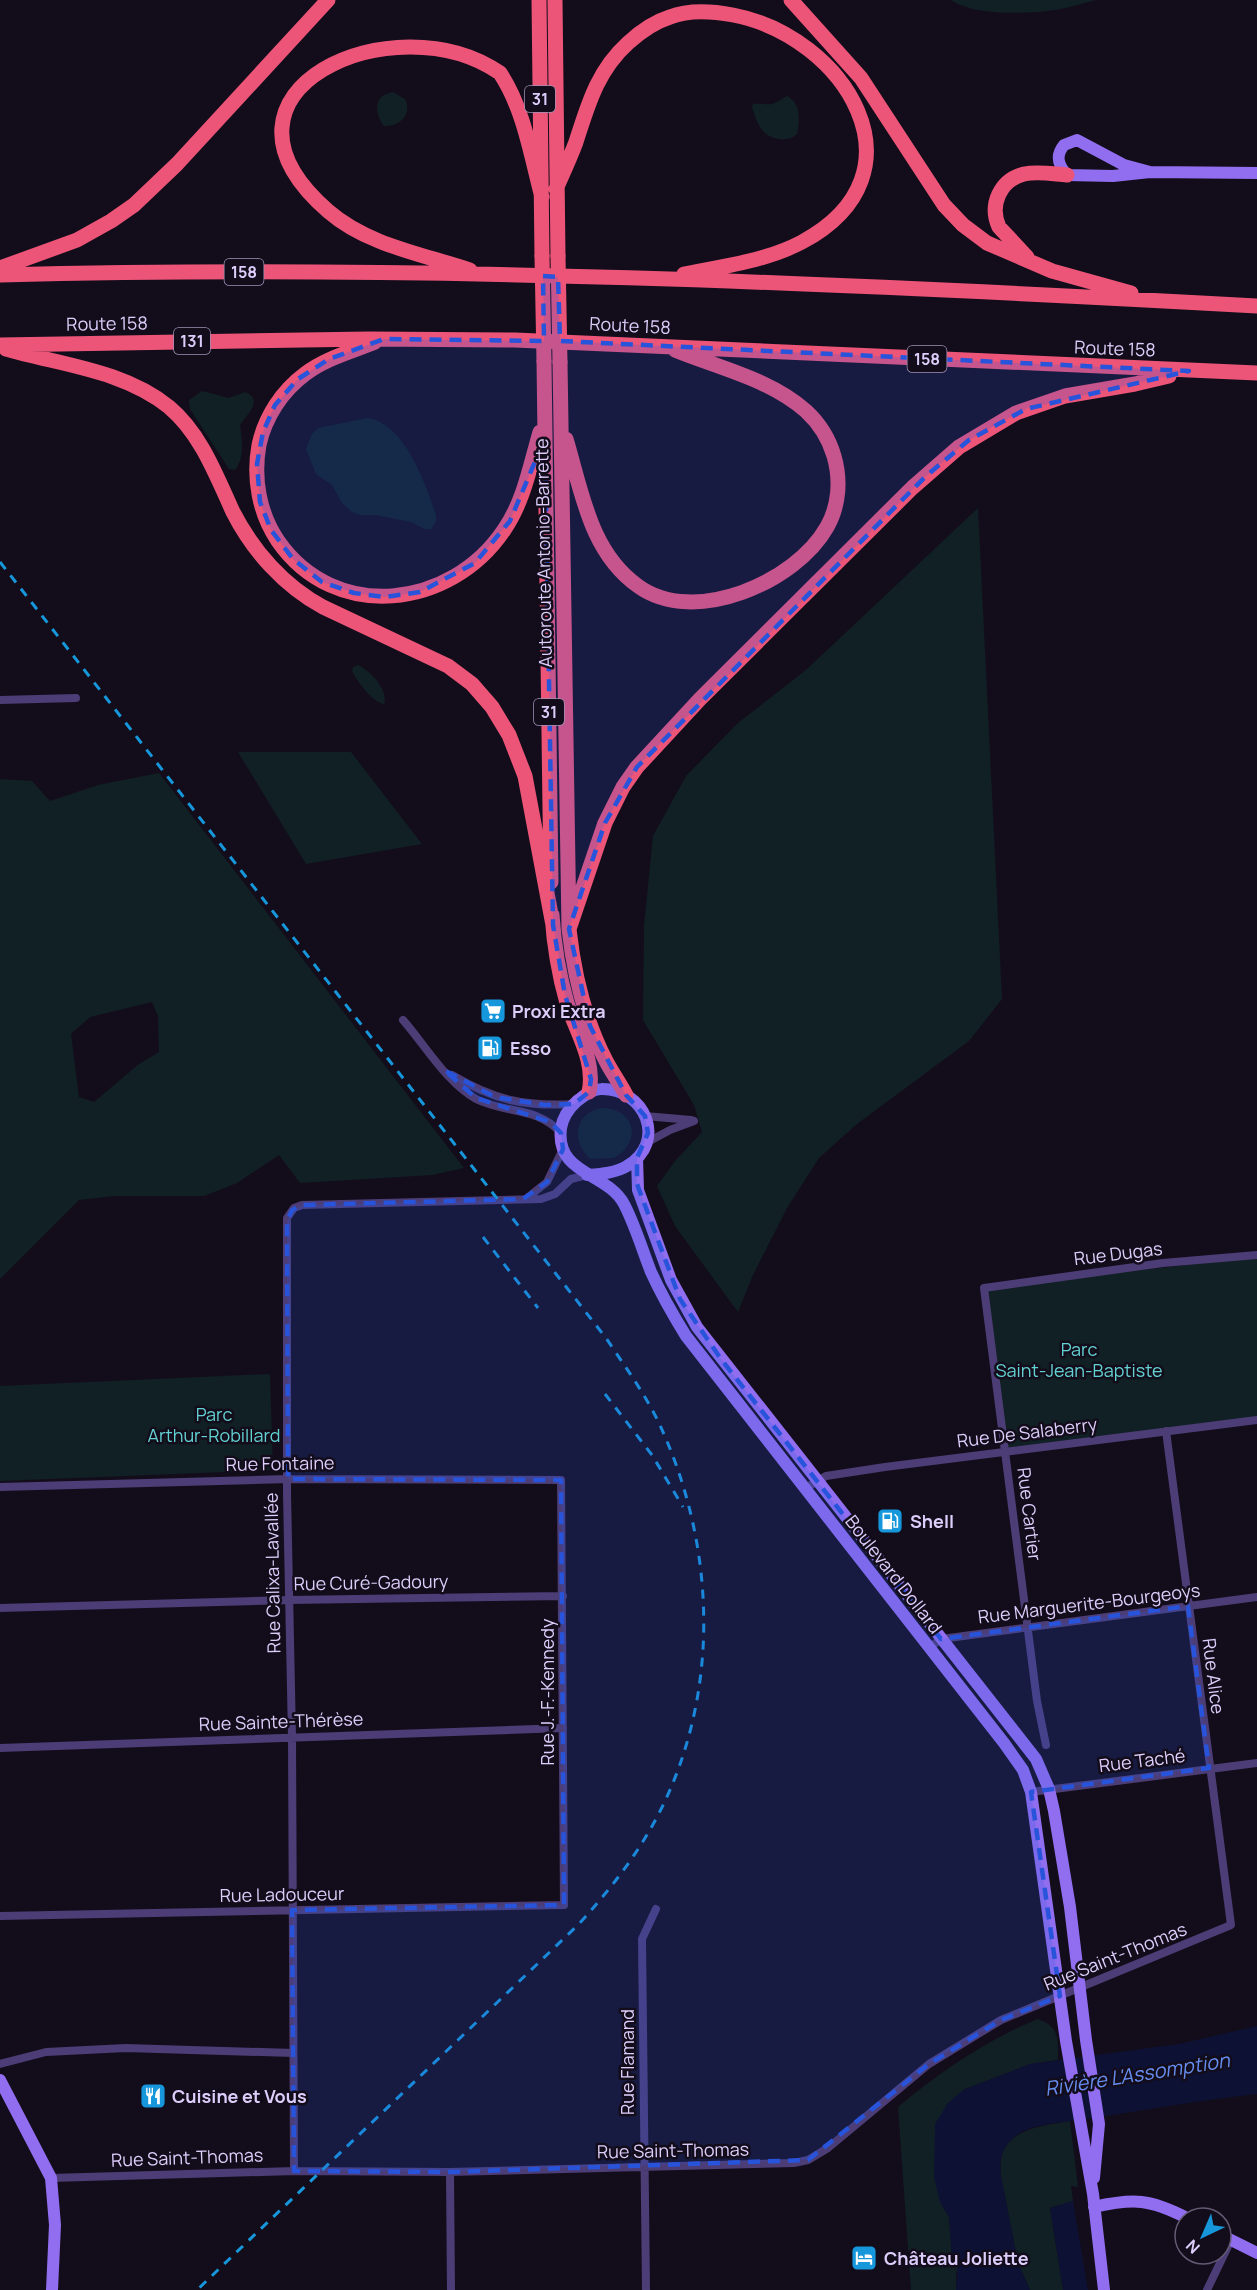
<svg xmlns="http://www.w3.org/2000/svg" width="1257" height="2290" viewBox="0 0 1257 2290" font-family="Manrope,sans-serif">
	<rect width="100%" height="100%" fill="#130d1b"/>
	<path fill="#112025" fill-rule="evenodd" d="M951,0H1096C1083,3 1069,8 1055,10C1028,14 973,16 951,0Z
		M393,92L405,99C413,115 399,127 384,126C373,112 374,95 393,92Z
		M787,96C801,103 800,120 797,134C791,139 786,140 779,139C761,136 757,123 752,107L753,104C773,103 768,108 787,96Z
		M202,391L229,398L245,392C265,400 246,415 240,425C242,440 245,457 235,470L229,469L190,409L189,400Z
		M368,418C405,424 425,483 436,515V522L431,529H425L411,522L376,515H360L352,512L342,503L332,485L316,474L306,449L312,434L318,428Z
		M978,508L1002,999L969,1041L857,1124L819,1158L787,1208L753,1275L738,1312L675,1226L657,1186L675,1161L702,1132L694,1105L643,1020L644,926L653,836L686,776L738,723L806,670Z
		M358,665C371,671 389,691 384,704C372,702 358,682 352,671L353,667Z
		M238,752H351L422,844L306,864Z
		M159,773L464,1168L432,1175L300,1183L279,1155L237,1183L204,1196H114L79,1200L0,1279V779L32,781L50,801L98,785ZM152,1002L158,1016L159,1052L139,1064L94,1102L79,1097L71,1034L90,1017Z
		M601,1108C635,1108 643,1141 614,1158L590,1159C571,1141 574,1114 601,1108Z
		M1257,1257V1420L1005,1451L984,1288Z
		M270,1374L273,1470L0,1481V1386Z
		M1038,2019C1060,2027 1058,2039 1058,2060L1030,2064L963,2090L940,2202L949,2217L952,2257L958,2258L959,2271L956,2272V2290H911L898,2107C941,2071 985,2041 1038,2019Z
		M1070,2121L1078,2187L1071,2186L1073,2201L1050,2208L1063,2290H1030L1018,2263L1001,2176C995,2130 1036,2127 1070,2121Z"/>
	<path fill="#0d1235" d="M1257,2026V2094C1200,2100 1144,2110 1088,2119C1071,2121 1033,2124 1020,2133C1004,2143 998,2157 1001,2176L1018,2263L1030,2290H956L958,2258H952L949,2217L940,2202L934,2177L935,2124L947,2104L963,2090L1030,2064L1179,2044Z
		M1073,2201L1088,2290H1063L1050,2208Z"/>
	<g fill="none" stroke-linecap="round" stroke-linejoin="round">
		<path stroke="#4d3d76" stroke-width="8" d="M0,700L76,698
			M403,1020C425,1045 447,1083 476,1099C505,1114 537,1106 561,1133
			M452,1075C494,1100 525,1107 574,1104
			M645,1116L691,1120
			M646,1143L670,1130L694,1121
			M527,1198L547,1182L563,1149
			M0,1487L288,1479L561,1480L564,1905L0,1916
			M804,1489L826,1476L885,1467L1257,1420
			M0,1608L289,1600L563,1596
			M929,1648L941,1639L1257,1597
			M1046,1745L1037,1701L984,1288L1163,1263L1257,1255
			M0,1748L563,1728
			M1031,1792L1257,1763
			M0,2064L46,2052L126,2048L293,2053
			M294,2171L292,1737L287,1494V1218L294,1208L302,1205L541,1199L555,1194L571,1179L587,1175
			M450,2172L451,2290
			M51,2178L294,2171L450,2172L794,2163L808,2160L828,2148L929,2064L1001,2020L1231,1925L1166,1431
			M646,2290L642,1939L656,1909
			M1207,2290L1231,2240"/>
		<path stroke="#916ef0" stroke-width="12" d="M1150,172L1124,165L1077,140L1064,145C1055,156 1058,165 1067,175L1113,176L1150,172L1257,173
			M637,1158L638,1190L671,1280L697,1327L1036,1759L1049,1789L1054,1811L1070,1907L1086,2040L1099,2124L1094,2178
			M587,1175C600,1174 616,1173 627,1166C668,1142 645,1088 601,1089C591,1089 584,1096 577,1101C568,1109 563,1117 561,1128C555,1175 607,1172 624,1204C635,1225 642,1249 651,1272C661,1294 673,1315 686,1336L1004,1743L1023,1770L1031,1792L1066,2041L1093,2194L1104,2290
			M0,2080L51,2178L55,2225L52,2290
			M1094,2207C1134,2198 1150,2199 1187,2218
			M1221,2235L1257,2253"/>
		<path stroke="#ed5578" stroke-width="15" d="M539,0L542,256
			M555,0L558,256
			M791,0L861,78L944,205L963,225L987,243L1052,271L1131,293
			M556,189C563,173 570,158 576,142C588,105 597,71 628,43C640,32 654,22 670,17C690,9 712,11 733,15C844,36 931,173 802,242C766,261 724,266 684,274
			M1027,257L999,227C989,205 1000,180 1024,174C1038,171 1053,174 1067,175
			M0,268L77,240L111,221L134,205L177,164L328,0
			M470,270C422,254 367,245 328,211C190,91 395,0 500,73C524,109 531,156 542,197
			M0,275C419,264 839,283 1257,306
			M375,342C351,352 326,358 305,374C282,391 265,417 259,445C253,478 259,513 278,541C335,623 451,609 504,530C524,501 530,466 540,432
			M0,345L369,339L515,340L1257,373
			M6,349C61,365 123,370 169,407C201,434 216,475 233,512C253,551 284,586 323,607L448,666L472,684L492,707L509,735L525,776L553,925
			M544,361L551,882
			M560,362L569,929C574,974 584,1018 605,1059C611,1071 619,1082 626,1095
			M566,439C582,492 590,552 638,586C694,627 796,582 827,527C839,506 841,480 834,456C829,439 819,423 806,411C770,379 719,368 675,350
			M552,915C554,945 559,975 567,1003C576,1032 596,1061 589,1092
			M569,929L605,823L623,787L637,767L700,699L912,488L959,447L1016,413L1065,396L1135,384L1169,376"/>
		<path stroke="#1797db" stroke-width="3" stroke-dasharray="9 8" stroke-linecap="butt" d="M0,562L606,1338C624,1365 643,1391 657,1419C717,1544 722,1695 656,1819C635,1858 608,1892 578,1925L197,2290
			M483,1237L538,1308
			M605,1394L652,1455L683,1507"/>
		<path stroke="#ed5578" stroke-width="15" d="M542,256L544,361
			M558,256L560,362"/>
	</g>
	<path fill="#2754da" fill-opacity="0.2" stroke="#2754da" stroke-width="4.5" stroke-dasharray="12 8" stroke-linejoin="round" d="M543,276L558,277L560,341L1189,371L1026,409L969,440L925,477L637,767L605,823L569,929L590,1026L626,1095L645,1116L648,1133L637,1158V1184L680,1299L721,1359L941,1639L1188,1606L1209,1768L1031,1792L1060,1996L1001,2020L929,2064L808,2160L450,2172L294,2171L292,1910L564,1905L561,1480L288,1479L287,1221L292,1210L303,1205L523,1199L547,1182L563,1149L561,1133L550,1122L476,1098L444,1070L495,1097L545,1105L574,1104L589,1092L591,1079L565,995L553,925L545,438L510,521L475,563L420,592L385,597L354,593L322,582L293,559L271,530L260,502L257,464L263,432L275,405L298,379L329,359L384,339L544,341Z"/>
	<defs>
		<symbol id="supermarket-square" viewBox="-11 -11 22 22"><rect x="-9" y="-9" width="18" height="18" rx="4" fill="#1797db" stroke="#130d1b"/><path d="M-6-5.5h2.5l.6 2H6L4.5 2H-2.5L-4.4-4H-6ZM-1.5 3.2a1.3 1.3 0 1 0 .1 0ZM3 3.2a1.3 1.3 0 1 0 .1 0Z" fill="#fff"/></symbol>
		<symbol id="fuel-square" viewBox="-11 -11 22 22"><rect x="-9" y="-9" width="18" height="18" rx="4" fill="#1797db" stroke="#130d1b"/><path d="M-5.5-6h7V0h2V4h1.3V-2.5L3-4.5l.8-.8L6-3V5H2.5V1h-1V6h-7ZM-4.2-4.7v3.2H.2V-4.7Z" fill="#fff"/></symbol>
		<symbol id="restaurant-square" viewBox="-11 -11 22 22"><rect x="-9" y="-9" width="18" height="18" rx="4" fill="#1797db" stroke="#130d1b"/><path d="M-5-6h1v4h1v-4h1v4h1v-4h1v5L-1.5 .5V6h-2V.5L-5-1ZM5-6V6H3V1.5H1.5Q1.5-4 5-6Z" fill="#fff"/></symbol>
		<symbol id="hotel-square" viewBox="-11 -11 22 22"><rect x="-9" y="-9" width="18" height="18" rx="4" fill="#1797db" stroke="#130d1b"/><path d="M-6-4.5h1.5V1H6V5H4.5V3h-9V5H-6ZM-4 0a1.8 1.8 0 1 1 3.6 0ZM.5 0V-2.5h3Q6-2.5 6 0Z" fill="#fff"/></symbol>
	</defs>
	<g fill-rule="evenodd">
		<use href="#supermarket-square" x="478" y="996" width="30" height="30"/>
		<use href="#fuel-square" x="475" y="1033" width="30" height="30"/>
		<use href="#fuel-square" x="875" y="1506" width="30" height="30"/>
		<use href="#restaurant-square" x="138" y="2081" width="30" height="30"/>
		<use href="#hotel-square" x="849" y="2243" width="30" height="30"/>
	</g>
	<g text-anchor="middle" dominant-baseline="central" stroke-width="5" stroke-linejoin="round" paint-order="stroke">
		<g fill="#130d1b" stroke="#a093b7" stroke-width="1.5">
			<rect x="525" y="86" width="30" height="26" rx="4.5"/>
			<rect x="224.5" y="259" width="39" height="26" rx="4.5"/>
			<rect x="174" y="328" width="36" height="26" rx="4.5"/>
			<rect x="907.5" y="346" width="39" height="26" rx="4.5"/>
			<rect x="534" y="699" width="30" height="26" rx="4.5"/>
		</g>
		<g font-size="16" font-weight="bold" fill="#ddcdfa">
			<text x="540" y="99">31</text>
			<text x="244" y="272">158</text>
			<text x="192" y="341">131</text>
			<text x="927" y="359">158</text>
			<text x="549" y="712">31</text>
		</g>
		<g font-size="18" fill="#ddcdfa" stroke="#130d1b">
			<text transform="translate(107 323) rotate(-1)">Route 158</text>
			<text transform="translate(630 325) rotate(3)">Route 158</text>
			<text transform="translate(1115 348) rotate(2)">Route 158</text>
			<text transform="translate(543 553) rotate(-91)">Autoroute Antonio-Barrette</text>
			<text transform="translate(1118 1253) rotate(-7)">Rue Dugas</text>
			<text transform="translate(1027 1432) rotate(-7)">Rue De Salaberry</text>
			<text transform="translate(280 1463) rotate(-1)">Rue Fontaine</text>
			<text transform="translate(1030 1514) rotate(83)">Rue Cartier</text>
			<text transform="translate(272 1573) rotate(-91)">Rue Calixa-Lavallée</text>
			<text transform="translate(894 1574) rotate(52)">Boulevard Dollard</text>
			<text transform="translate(371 1582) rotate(-1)">Rue Curé-Gadoury</text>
			<text transform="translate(1089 1603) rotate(-7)">Rue Marguerite-Bourgeoys</text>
			<text transform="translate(1214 1676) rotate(83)">Rue Alice</text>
			<text transform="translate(547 1692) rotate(-90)">Rue J.-F.-Kennedy</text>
			<text transform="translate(281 1721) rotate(-2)">Rue Sainte-Thérèse</text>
			<text transform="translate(1142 1760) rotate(-7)">Rue Taché</text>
			<text transform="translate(282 1894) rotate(-1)">Rue Ladouceur</text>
			<text transform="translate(1115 1956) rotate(-22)">Rue Saint-Thomas</text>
			<text transform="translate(627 2062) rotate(-90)">Rue Flamand</text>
			<text transform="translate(673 2150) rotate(-1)">Rue Saint-Thomas</text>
			<text transform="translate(187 2157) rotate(-2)">Rue Saint-Thomas</text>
		</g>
		<g font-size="18" font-weight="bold" fill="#ddcdfa" stroke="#130d1b" text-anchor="start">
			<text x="512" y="1011">Proxi Extra</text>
			<text x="510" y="1048">Esso</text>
			<text x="910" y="1521">Shell</text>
			<text x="172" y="2096">Cuisine et Vous</text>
			<text x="884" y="2258">Château Joliette</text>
		</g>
		<g font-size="18" fill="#62d1d1" stroke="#130d1b">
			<text x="1079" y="1349">Parc<tspan x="1079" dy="21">Saint-Jean-Baptiste</tspan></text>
			<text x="214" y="1414">Parc<tspan x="214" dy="21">Arthur-Robillard</tspan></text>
		</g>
		<g font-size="20" font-style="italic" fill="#668def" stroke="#130d1b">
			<text transform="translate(1137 2074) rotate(-9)">Rivière L'Assomption</text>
		</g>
	</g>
	<g transform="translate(1203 2236) rotate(224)"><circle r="28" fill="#130d1b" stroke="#645a74" stroke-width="1.5"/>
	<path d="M0-4.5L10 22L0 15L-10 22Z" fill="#1797db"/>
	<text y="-9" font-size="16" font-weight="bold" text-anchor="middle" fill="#ddcdfa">N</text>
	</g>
</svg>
